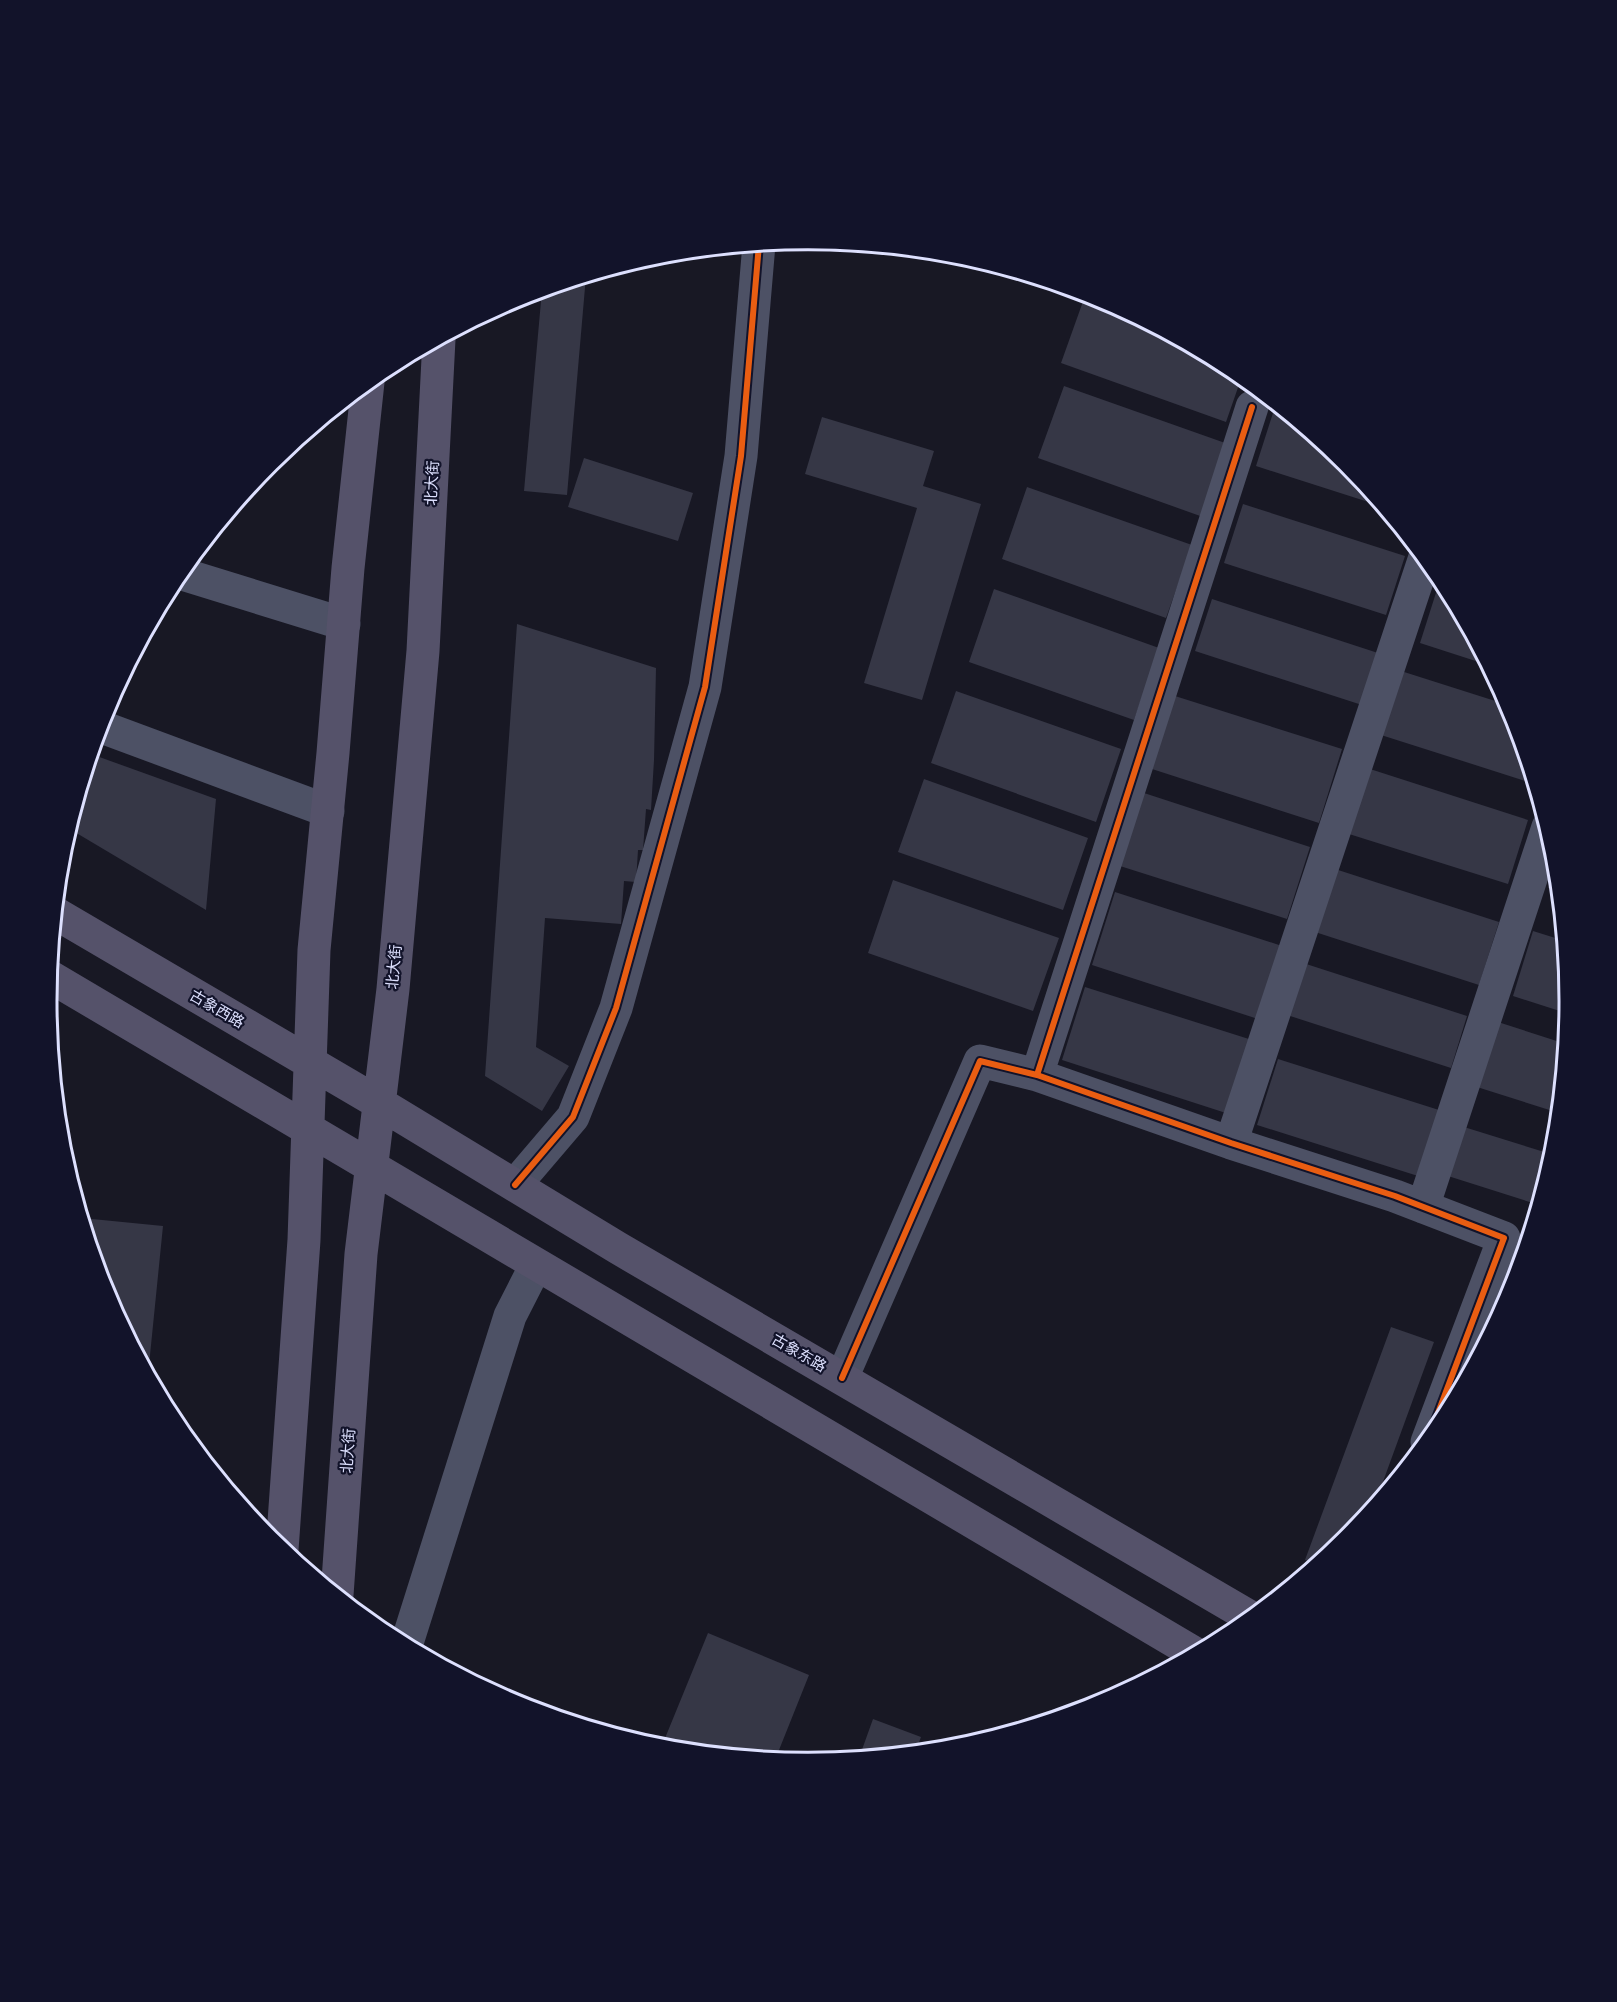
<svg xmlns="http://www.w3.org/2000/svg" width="1617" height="2002" viewBox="0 0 1617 2002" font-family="'Work Sans','Noto Sans SC',sans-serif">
	<rect width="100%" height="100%" fill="#181824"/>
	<path fill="#363746" d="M586,276L567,495L524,491L542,290Z
		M1086,293L1100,297L1232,368L1242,376L1226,422L1061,363Z
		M1064,386L1228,444L1203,517L1038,458Z
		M1273,413L1297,421L1348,462L1384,507L1256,466Z
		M822,417L934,451L923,486L981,504L922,700L864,683L917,508L805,474Z
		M584,458L693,493L678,541L568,507Z
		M1027,487L1192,545L1166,618L1002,559Z
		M1243,504L1405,556L1386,615L1224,563Z
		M1441,577L1442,578L1488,665L1420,643Z
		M994,589L1159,648L1134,720L969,662Z
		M1212,599L1378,653L1362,705L1195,651Z
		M517,624L656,668L654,760L651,810L646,809L643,850H638L636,882L624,881L621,924L545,918L536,1047L569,1066L542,1111L485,1076Z
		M1401,671L1511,706L1535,784L1381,735Z
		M956,691L1121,749L1096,822L931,763Z
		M1175,696L1342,749L1319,823L1152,769Z
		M91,754L216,799L206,910L68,828Z
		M1370,769L1528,820L1508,884L1349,834Z
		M924,779L1088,838L1063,910L898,852Z
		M1144,793L1310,847L1287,919L1120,866Z
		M1557,860L1560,891L1548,888Z
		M1335,869L1499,922L1479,985L1315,932Z
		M893,880L1059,938L1033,1011L868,953Z
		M1115,892L1282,946L1258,1019L1092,965Z
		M1533,931L1565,941L1570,1001L1569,1014L1513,996Z
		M1300,962L1467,1016L1451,1068L1284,1014Z
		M1085,987L1252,1040L1229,1114L1062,1060Z
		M1498,1022L1566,1044L1559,1113L1477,1087Z
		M1278,1059L1439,1110L1418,1176L1257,1125Z
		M1464,1127L1554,1155L1539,1205L1448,1176Z
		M82,1218L163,1226L148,1375L104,1292Z
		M1391,1327L1434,1342L1373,1509L1347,1540L1318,1564L1305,1560Z
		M708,1633L809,1675L775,1760L661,1748Z
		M873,1719L921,1737L915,1753L859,1758Z"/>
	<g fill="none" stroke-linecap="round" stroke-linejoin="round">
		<path stroke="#4d5165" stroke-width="33" d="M179,573L344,624
			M99,726L328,811
			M1037,1075L1231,1143L1395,1196L1504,1238L1427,1442
			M1231,1143L1425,557
			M515,1185L573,1117L616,1008L705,687L741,456L759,244
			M1423,1207L1548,827
			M842,1378L980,1061L1037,1075L1252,407
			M406,1646L510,1316L536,1265"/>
		<path stroke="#55526a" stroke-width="33" d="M55,913L379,1103L618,1248L1252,1618
			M49,976L1196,1654
			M282,1550L304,1240L314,950L333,753L348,568L368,382
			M337,1595L361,1254L393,989L423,651L439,339"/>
		<defs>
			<path id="cycleway" d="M1037,1075L1231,1143L1395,1196L1504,1238L1427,1442
				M515,1185L573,1117L616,1008L705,687L741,456L759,244
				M842,1378L980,1061L1037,1075L1252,407"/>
		</defs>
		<use href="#cycleway" stroke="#12132a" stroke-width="10"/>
		<use href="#cycleway" stroke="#e95d12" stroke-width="6"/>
	</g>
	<g text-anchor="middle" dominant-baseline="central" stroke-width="4.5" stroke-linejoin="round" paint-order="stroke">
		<g font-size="15" fill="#dde0fe" stroke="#12132a">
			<text transform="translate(432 483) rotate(-87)">北大街</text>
			<text transform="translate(394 967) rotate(-85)">北大街</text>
			<text transform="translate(217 1009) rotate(30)">古象西路</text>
			<text transform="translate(799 1353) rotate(30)">古象东路</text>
			<text transform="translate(348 1451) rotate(-86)">北大街</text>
		</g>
	</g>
	<path d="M0 0H1617V2002H0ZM57 1001a751 751 0 1 1 1502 0a751 751 0 1 1-1502 0Z" fill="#12132a" fill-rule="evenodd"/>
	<path fill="none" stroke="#dde0fe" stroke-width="3" d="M57 1001a751 751 0 1 1 1502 0a751 751 0 1 1-1502 0Z"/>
</svg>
